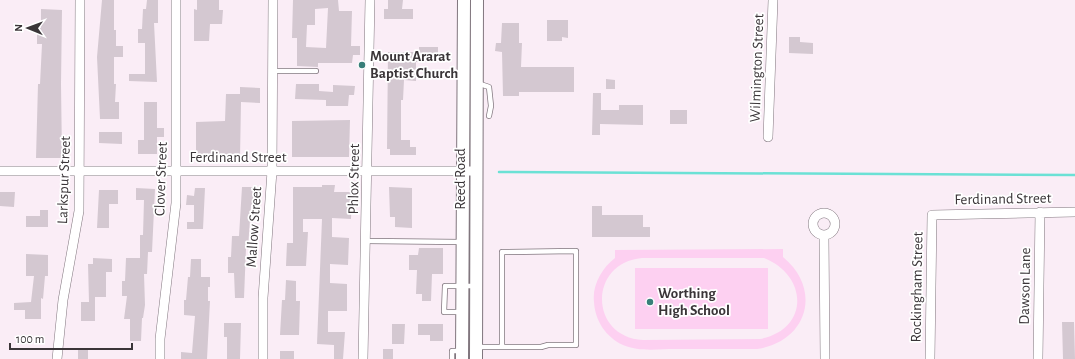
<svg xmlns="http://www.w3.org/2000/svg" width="1075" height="359" viewBox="0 0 1075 359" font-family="'Alegreya Sans',sans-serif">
	<rect width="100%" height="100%" fill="#faedf6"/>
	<path fill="#fdd0f1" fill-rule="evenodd" d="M783,249V257C823,290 807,342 757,349C729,349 702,349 675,349C658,349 639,352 623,345C606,337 595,321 594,302C592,285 602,268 615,258V250ZM642,258H764C809,276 809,330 760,339L643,340C589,337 588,263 642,258Z
		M635,268H768V329H635Z"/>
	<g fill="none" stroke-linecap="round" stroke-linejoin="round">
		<path stroke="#6be1d5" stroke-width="2.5" d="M499,172L1075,175"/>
	</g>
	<path fill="#d4c8d1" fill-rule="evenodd" d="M102,0H114V30H116V46H123V57H114V84H116L115,102H119V119H100L97,57Z
		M147,0H158V23H154L157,82L129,81V74H145V43H138V29H142L143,9H146Z
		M197,0H219V10H223L222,24H210L209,41H194V9L197,10Z
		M293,0H338L339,11H352L351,46H360V55H353L352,63H318V67L297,66V38H292ZM328,8L326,48L306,47L307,25H315V9Z
		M388,0H403L402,9H413V19H384V9H388Z
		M41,9L62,10L61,84L62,158H36L38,84H40L42,44H37V28H41Z
		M547,20H568V38L562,37V41H547Z
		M502,23H519V43H522L521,67H574V92H519V96H503L502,52L495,51L496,43H501Z
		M789,37H800V42L813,43V54L789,53Z
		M419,47H438V62H416V81L404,80L403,100H401V140H410V147H416V155H390V149H387L388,52H419Z
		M606,79L615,80V89H606Z
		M296,84H319V91L333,92V85L355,86L354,95H349L348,106H326V100L295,99Z
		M240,87L260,88V103L241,102L240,158L196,157V122L225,121L226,94H240Z
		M593,93H601V110H619V105H643V125L600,124V135H592Z
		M144,102H157V128H164V137H157V154H138V140H144Z
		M670,110H687V124H670Z
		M350,120L349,157H292V121Z
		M99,132H122V144L99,143Z
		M322,185H335L334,192H352L351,219L332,218V237L349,238L348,265L330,264V283L347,284V311H328V332H345L343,359H334V345L317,344L322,219H303V232H308L306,266H286L287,243H293V187H322Z
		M242,187H254V205H251L248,248H246L244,298H235L234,273H228V257H231L232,236H239Z
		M389,187L412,188V228L395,227V217H390Z
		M136,188L155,189L152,252H148L147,274H144L145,305L143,318H142L141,341H130V319H124L127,296H122V281H125L126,258H140V235H143L144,200H136Z
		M195,188H205L203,229H187V222H194V205H186L187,195L194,196Z
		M99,190H118V204H109V228H97Z
		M0,192H15L14,207L0,206Z
		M592,206H602V215H643V227H650V237H592Z
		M40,210H48V227H26V216H40Z
		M419,248H443V274H432L431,301H422V294H416L417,270H409V255H418Z
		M26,254L48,255V276H45L43,299L41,298V319H25V310H14V303L31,302L34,276H26Z
		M93,258L112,259V272H106V297H95V321H81V302H89L88,264H93Z
		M191,259H201V277H210V287H208V301H210L207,359H181V352L192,353L195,316L184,315V300H186L188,277H190Z
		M286,280L296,281V301H300L299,335H280L282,300H285Z
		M1062,322H1074L1075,359H1063Z
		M224,323H241L240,359H227V337H224Z
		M392,324H405L404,344H392Z
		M418,324H443V341H430V335H418Z
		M78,348H88V359H78Z
		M383,349H393V359H383Z
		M280,351H294V359H280Z"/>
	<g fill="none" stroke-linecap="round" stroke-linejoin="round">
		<defs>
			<path id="lane" d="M273,71H316
				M477,83L489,87L491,106L489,116
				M366,241L463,242
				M462,312H444L445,286H475
				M476,347H541L548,345H576V251L502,252V347
				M452,359V351H461"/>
			<path id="street" d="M768,137L773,0
				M0,171H476
				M813 224a11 11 0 1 1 22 0a11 11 0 1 1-22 0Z
				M824,235L825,359
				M57,359L63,300L79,211L80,0
				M160,359V339L176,203V0
				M263,359V298L272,171L273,0
				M363,359L370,0
				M930,359L932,215L1075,212
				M1038,359L1040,212"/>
			<path id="secondary" d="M462,359L464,0
				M476,359L477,0"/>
		</defs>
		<use href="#lane" stroke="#81767e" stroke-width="6"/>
		<use href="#street" stroke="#81767e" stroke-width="10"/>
		<use href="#secondary" stroke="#81767e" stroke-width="14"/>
		<use href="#lane" stroke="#fff" stroke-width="4.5"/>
		<use href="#street" stroke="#fff" stroke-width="9"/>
		<use href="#secondary" stroke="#fff" stroke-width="12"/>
	</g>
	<g fill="#387f79" stroke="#fff" stroke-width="1.5">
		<circle cx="362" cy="65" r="4"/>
		<circle cx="650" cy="302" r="4"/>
	</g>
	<g text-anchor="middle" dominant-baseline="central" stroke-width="3.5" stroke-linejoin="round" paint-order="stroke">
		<g font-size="15" font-weight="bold" fill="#3a3538" stroke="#fff" text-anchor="start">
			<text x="370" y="56">Mount Ararat<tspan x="370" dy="17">Baptist Church</tspan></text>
			<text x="658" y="293">Worthing<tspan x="658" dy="17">High School</tspan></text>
		</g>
		<g font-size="15" fill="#3a3538" stroke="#fff">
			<text transform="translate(757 68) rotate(-88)">Wilmington Street</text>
			<text x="238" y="157">Ferdinand Street</text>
			<text transform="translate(161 179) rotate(-88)">Clover Street</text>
			<text transform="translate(354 179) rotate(-89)">Phlox Street</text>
			<text transform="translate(460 179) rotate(-90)">Reed Road</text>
			<text transform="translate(64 180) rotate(-88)">Larkspur Street</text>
			<text transform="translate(1003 199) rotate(-1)">Ferdinand Street</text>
			<text transform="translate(254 227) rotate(-86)">Mallow Street</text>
			<text transform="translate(1025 286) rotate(-89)">Dawson Lane</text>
			<text transform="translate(917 287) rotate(-89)">Rockingham Street</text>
		</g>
	</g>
	<g transform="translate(28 28) rotate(271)" stroke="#ffffff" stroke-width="3" paint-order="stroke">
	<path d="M0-3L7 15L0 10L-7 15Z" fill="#3a3538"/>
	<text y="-6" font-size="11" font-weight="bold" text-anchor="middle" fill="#3a3538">N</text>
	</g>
	<path d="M10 343v6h122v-6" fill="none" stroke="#3a3538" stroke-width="2"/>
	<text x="16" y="343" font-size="12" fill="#3a3538" stroke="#ffffff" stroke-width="3" paint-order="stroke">100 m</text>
</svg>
